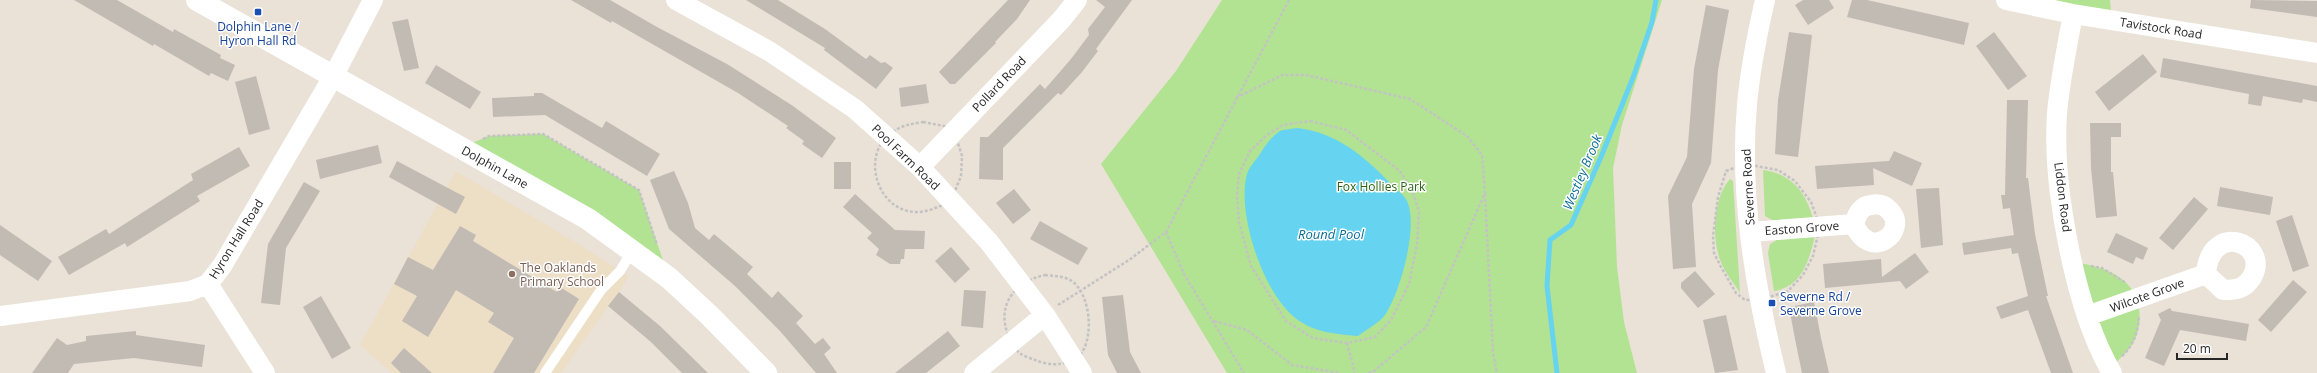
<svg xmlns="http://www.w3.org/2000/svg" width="2317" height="373" viewBox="0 0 2317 373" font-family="'Open Sans',sans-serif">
	<rect width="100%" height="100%" fill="#eae1d7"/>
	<path fill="#eddec6" d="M456,171L585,248L629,277L561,373H392L360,345Z"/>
	<path fill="#b2e392" d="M1222,0H1662L1622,125L1613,168L1617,267L1624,322L1637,373H1227L1101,164L1176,71Z
		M2028,0H2110L2112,20Z
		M543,134L639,190L669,278L460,148L489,136Z
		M1763,170C1793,174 1807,194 1814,222L1774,221L1765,216Z
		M1730,179L1733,181L1740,293C1734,283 1725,273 1721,262C1711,239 1713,197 1730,179Z
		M1815,236C1809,260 1802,287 1774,291L1768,253L1770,244L1777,240Z
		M2071,261C2089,265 2109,268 2123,280C2141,294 2144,322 2134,341C2128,352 2118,360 2110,369Z"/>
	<path fill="#66d3f0" d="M1298,128C1337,133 1364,156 1390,183C1395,188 1404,195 1407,201C1419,226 1400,293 1385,315C1379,323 1366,330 1358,336C1337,334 1316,333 1298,320C1264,297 1236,213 1247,174C1249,167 1256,160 1260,154C1264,147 1273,135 1280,131C1285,129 1293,129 1298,128Z"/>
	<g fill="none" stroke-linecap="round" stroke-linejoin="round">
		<path stroke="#66d3f0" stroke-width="5" d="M1557,373L1547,286L1550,240L1571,225L1601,157L1634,75L1652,22L1656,0"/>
	</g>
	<path fill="#c2bbb4" d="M74,0H117L173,32L174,29L221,55L220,58L235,65L228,81L211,73L209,76L154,44L153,46Z
		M571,0H610L657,27L727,64L793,106L836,138L822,158L802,144L804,141L786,128L788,126L738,93L612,21L611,23Z
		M746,0H778L825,29L866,59L870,55L881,63L885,62L893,68L876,89L824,50L825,48Z
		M1008,0H1030L1017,19L995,42L996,43L955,84H950L939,72Z
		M1096,0H1132L1096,49L1098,51L1082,72L1061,95L1058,93L1003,148V180L979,179L980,137H988L1040,84L1045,89L1071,59L1089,35L1088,29L1105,7Z
		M1803,0H1829L1834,8L1808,25L1795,5Z
		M1852,0H1867L1969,23L1964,45L1847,17Z
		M2251,0L2317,1V17L2250,8Z
		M1706,5L1729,10L1718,70L1711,163L1692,204L1696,267L1673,269L1668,196L1687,157L1694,69Z
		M408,19L419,68L404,71L392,22Z
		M1789,32L1812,35L1798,157L1775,154L1778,100Z
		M1994,32L2027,76L2008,90L1976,46Z
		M2143,54L2157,72L2109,111L2095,92Z
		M2163,58L2317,86V102L2303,99L2302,103L2263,96L2261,106L2248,104L2249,94L2160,77Z
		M436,65L481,92L470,109L425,83Z
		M256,76L270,129L249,135L235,82Z
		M926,84L929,103L901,107L899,88Z
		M534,93H542L602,128L606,121L660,154L647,176L545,115L493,117L492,98L534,96Z
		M2007,100H2028L2026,178H2028L2035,234L2048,296H2046L2073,373H2051L2028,310L2001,319L1996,307L2028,296L2018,253L2012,254L2011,248L1964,255L1962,243L2014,235L2010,208L2003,209L2001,195H2005Z
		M2090,123H2121V137H2111V172H2113L2117,216L2096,218L2091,168Z
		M378,145L382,163L320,179L316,160Z
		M239,147L250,166L197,196L200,201L127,247L125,243L69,275L58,257L106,229L109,234L193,180L191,174Z
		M1894,151L1922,163L1912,186L1873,168L1874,185L1817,189L1815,166L1889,161Z
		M397,161L465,197L456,214L389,177Z
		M834,162H851V189H834Z
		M674,171L688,203L695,228L709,240L714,234L753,267L747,274L772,298L778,291L803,316L796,323L815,344L823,338L831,348L824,354L837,373H816L780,331L735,286L669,229L650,180Z
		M304,182L320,191L286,248L280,305L261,303L268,244Z
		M2220,187L2273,197L2270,215L2217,206Z
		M1939,188L1943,245L1921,248L1916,189Z
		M1014,189L1031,210L1013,224L996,203Z
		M855,194L895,230L925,231L924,249H905L904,259H901L900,264H890L876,255L879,249L867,238L872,233L843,207Z
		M2194,197L2208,209L2173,250L2159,238Z
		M2292,215L2309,266L2293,272L2276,221Z
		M1040,221L1088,248L1078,265L1030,239Z
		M0,225L52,261L38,281L0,255Z
		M460,226L476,235L473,241L557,292L560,287L579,299L534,373H493L514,338L488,322L494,313L456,290L428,337L402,321L417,296L394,284L408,257L433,270Z
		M2116,233L2148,248L2143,260L2136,257L2133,264L2107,252Z
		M951,247L970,269L955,283L935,261Z
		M1915,253L1929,272L1906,289L1900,281L1825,288L1823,264L1881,259L1882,277Z
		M1695,271L1715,294L1698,308L1681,288V283Z
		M2293,280L2307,292L2271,332L2258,320Z
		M964,290L986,291L983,328L961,326Z
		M619,292L660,326L708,373H682L651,342L608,306Z
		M1123,295L1130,352L1141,373H1117L1108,355L1102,297Z
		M321,296L351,348L332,359L303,307Z
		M1814,302L1821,338L1829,373H1802L1795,339L1789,307Z
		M2170,308L2172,311L2249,324L2246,341L2180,330L2164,366L2145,358L2161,320L2158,314Z
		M1726,315L1738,370L1715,373L1703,320Z
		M136,331V335L205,345L202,367L134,358L74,364L68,373H32L57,338L67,345L86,341V336Z
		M948,331L960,346L926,373H895Z
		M404,348L432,373H401L391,363Z"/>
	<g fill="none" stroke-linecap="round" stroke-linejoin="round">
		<path stroke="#c3c3c3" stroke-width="2.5" stroke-dasharray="3 2" stroke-linecap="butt" d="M1236,98L1282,75H1306L1410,99L1467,136L1482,155L1485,193L1426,327L1373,372L1367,373
			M1310,121L1346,130L1400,171L1413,193L1419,212L1417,244L1409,284L1391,320L1375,337L1347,343L1313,338L1286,321L1251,266L1239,222L1237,195L1239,174L1250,151L1267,135L1283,125Z
			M923,122L944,126L953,132L958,143L962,156L961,176L951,201C940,206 929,212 917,212C876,212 859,152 894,131C903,125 912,124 923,122Z
			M483,139L489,136L543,134L639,190L657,245
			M1745,164L1778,170L1795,181L1811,202L1820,226L1813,256L1803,275L1788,291L1760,300H1745L1736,293L1721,267L1714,253L1713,236L1718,197L1726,171Z
			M1485,194L1493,353L1497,373
			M1166,232L1184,274L1244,373
			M2091,266L2102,268L2126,283
			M1045,275C1054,276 1064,276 1072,281C1092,296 1096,346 1074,361C1070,363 1063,363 1059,364C1052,365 1042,363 1035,360C1031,358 1025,357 1021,354C1016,351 1011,343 1009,337C995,306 1015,281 1045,275Z
			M1058,305L1129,260L1166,232L1289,0
			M1214,321L1247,330L1292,365L1340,373
			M1347,343L1355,373
			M2122,356C2134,345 2138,332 2139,316"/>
		<path stroke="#fff" stroke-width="10" d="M545,373L601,290L620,271L632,251"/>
		<path stroke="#fff" stroke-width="20" d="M676,0L769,51L855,109L920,167L989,242L1045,315L1082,373
			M1765,0C1757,35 1750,69 1747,105C1739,194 1755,287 1776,373
			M2006,0L2073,14L2317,53
			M2073,14C2067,47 2060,80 2057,113C2052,187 2075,310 2112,373
			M920,167L1062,19L1077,0
			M1750,232L1854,224C1857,215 1860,206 1871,205C1879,203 1885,205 1890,211C1909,231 1870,263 1854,224
			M208,284L265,373
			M0,316L190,291L208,284L222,266L334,75L373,0
			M2087,316L2206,274C2210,220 2271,243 2252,277C2245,289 2236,290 2223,290L2206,274
			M974,373L1045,315"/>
		<path stroke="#fff" stroke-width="22" d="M197,0L588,219L669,278L709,315L766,373"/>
	</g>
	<g fill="#1a4fb4" stroke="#fff" stroke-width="1.5">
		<rect x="254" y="8" width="8" height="8" rx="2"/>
		<rect x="1768" y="299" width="8" height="8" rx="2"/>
	</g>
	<circle fill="#8d6e63" stroke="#fff" stroke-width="1.5" cx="512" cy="274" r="4"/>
	<g text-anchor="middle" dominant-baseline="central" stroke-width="3" stroke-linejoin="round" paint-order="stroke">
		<g font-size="12" fill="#164399" stroke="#fff">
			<text x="258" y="26">Dolphin Lane /<tspan x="258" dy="14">Hyron Hall Rd</tspan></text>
			<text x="1780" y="296" text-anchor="start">Severne Rd /<tspan x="1780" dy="14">Severne Grove</tspan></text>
		</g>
		<g font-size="12" fill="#272727" stroke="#fff">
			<text transform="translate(2161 28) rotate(9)">Tavistock Road</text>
			<text transform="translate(999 84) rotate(-46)">Pollard Road</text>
			<text transform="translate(906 157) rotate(44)">Pool Farm Road</text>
			<text transform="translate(495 167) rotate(29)">Dolphin Lane</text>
			<text transform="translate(1748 187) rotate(-93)">Severne Road</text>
			<text transform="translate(2063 197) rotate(83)">Liddon Road</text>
			<text transform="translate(1802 228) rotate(-4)">Easton Grove</text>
			<text transform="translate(236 239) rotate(-58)">Hyron Hall Road</text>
			<text transform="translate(2147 295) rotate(-20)">Wilcote Grove</text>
		</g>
		<g font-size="12" fill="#2b6317" stroke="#fff">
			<text x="1381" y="186">Fox Hollies Park</text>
		</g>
		<g font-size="12" fill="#785e54" stroke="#fff" text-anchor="start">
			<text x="520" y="267">The Oaklands<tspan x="520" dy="14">Primary School</tspan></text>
		</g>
		<g font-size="13" font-style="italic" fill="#0a6e97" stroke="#fff">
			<text transform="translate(1582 172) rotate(-67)">Westley Brook</text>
			<text x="1331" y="234">Round Pool</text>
		</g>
	</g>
	<path d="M2177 353v6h50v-6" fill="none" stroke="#272727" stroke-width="2"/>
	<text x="2183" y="353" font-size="12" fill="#272727" stroke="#ffffff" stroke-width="3" paint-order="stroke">20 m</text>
</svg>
